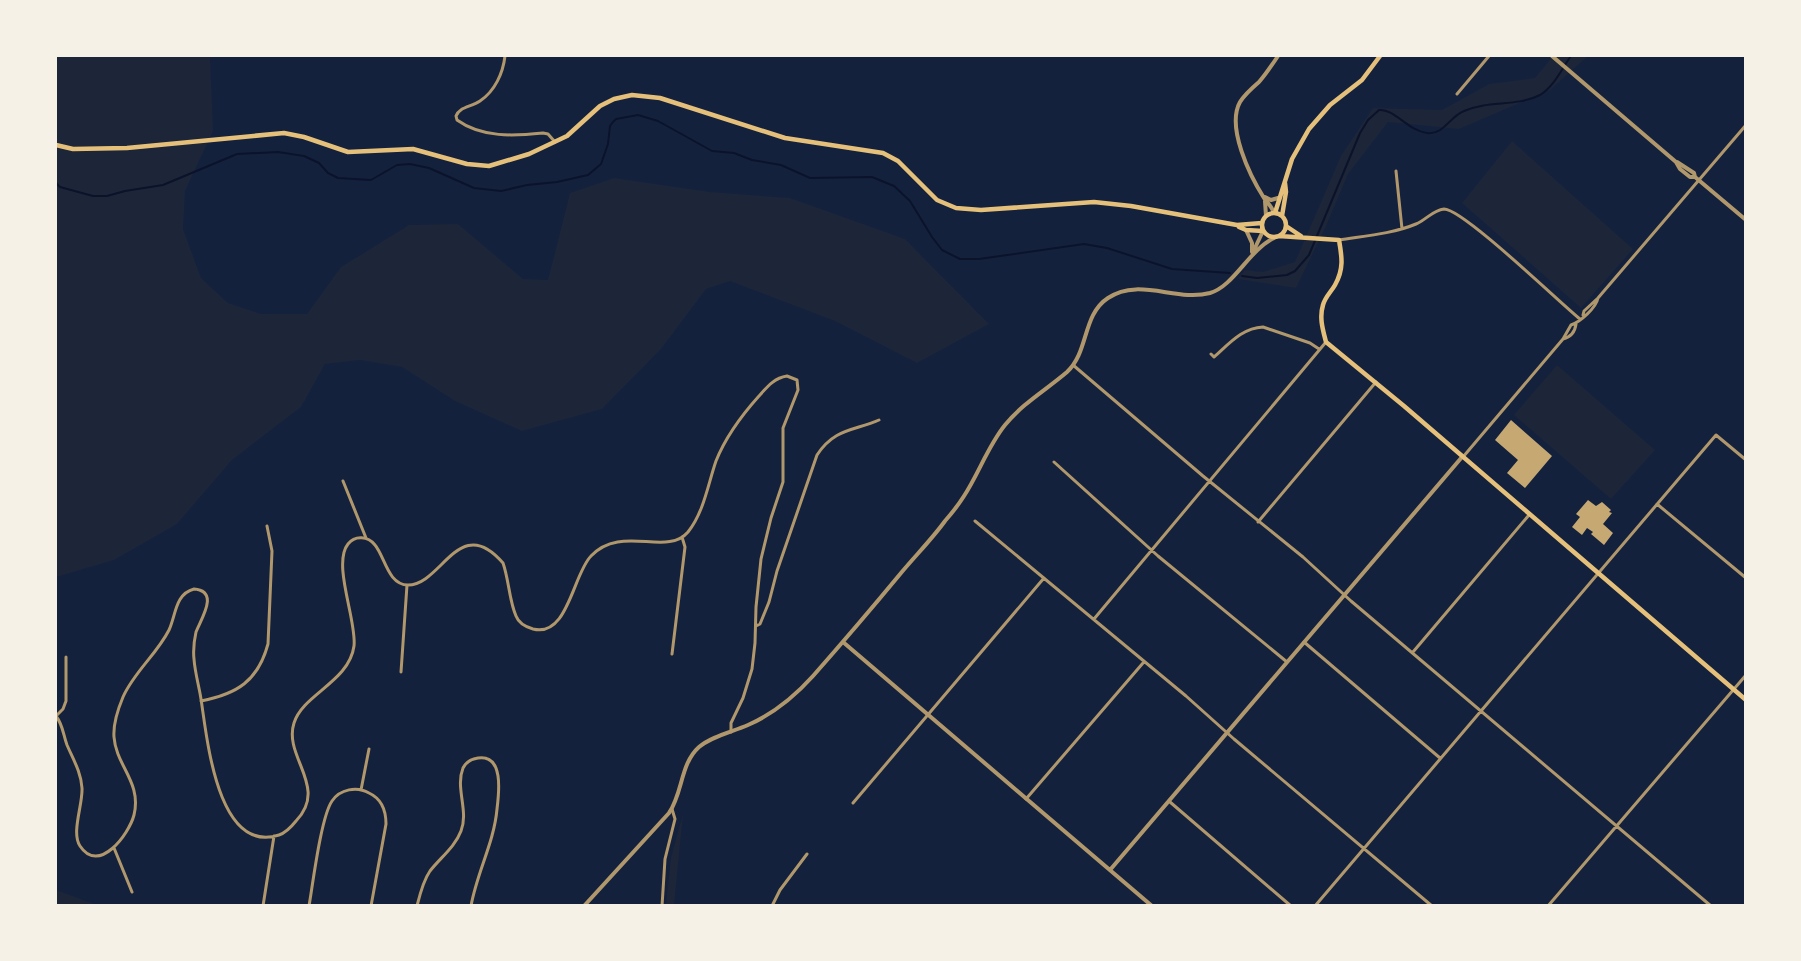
<svg xmlns="http://www.w3.org/2000/svg" width="1801" height="961" viewBox="0 0 1801 961" font-family="'Alegreya Sans',sans-serif">
	<rect width="100%" height="100%" fill="#14213d"/>
	<path fill="#1d2539" d="M56,56H210L213,131L185,191L183,229L201,278L228,303L261,314H307L341,267L409,225L458,224L523,279L548,280L570,193L614,178L710,192L790,198L905,239L989,324L917,363L835,321L730,281L706,289L661,349L602,409L522,431L455,401L402,367L360,360L325,364L301,407L232,460L177,524L114,560L56,577Z
		M1553,56H1588L1550,90L1459,129L1388,122L1348,174L1326,226L1296,288L1238,279L1245,270L1263,272L1295,262L1341,156L1373,108L1442,110L1489,84L1535,78Z
		M1512,141L1633,249L1581,308L1462,203Z
		M1557,365L1655,450L1611,499L1514,415Z
		M683,814L674,905H666L671,857Z
		M56,890L97,905H56Z"/>
	<g fill="none" stroke-linecap="round" stroke-linejoin="round">
		<path stroke="#0b132b" stroke-width="2" d="M56,183L60,187L93,196H107L125,191L163,185L237,154L278,152L304,156L319,163L328,173L338,178L371,180L397,165L410,164L429,168L474,188L501,191L527,185L557,182L588,175L601,164L608,144L610,126L613,122L616,119L638,115L658,121L712,151L734,153L752,160L781,165L810,178L872,177L894,186L910,201L932,237L942,250L960,259H979L1084,244L1107,248L1172,269L1230,273
			M1242,276L1257,278L1287,275L1295,271L1309,255L1360,133L1368,120L1379,110C1394,108 1408,131 1427,133C1444,135 1449,117 1464,111C1488,100 1517,107 1540,95C1554,87 1562,68 1571,56"/>
	</g>
	<path fill="#c6a872" d="M1511,420L1552,456L1525,488L1507,473L1518,460L1495,440Z
		M1588,500L1596,506L1602,502L1611,510L1609,512L1612,513L1603,524L1613,533L1604,545L1591,534L1593,532L1587,528L1582,535L1572,527L1580,517L1576,514Z"/>
	<g fill="none" stroke-linecap="round" stroke-linejoin="round">
		<path stroke="#b1986c" stroke-width="3" d="M505,56C503,73 495,91 480,101C471,107 459,107 456,116L457,120C482,138 514,136 543,133L548,134L555,142
			M1457,94L1489,56
			M1396,171L1402,229
			M1339,240C1364,236 1392,234 1416,224C1426,220 1433,210 1444,209C1463,209 1559,302 1580,319
			M1583,315L1584,311L1598,298L1746,125
			M1563,339C1571,337 1575,332 1576,324
			M1211,354L1214,357C1229,344 1242,328 1263,327L1310,343L1319,349
			M1073,365L1203,476L1303,557L1351,601L1711,906
			M1463,457L1563,339L1571,325C1580,322 1596,308 1598,298
			M1054,462L1158,556L1287,662
			M343,481L366,538
			M1657,504L1746,578
			M975,521L1186,696L1234,739L1432,906
			M1258,522L1376,382
			M1094,619L1326,342
			M756,626L760,624L769,602L777,571L817,455C835,428 854,431 879,420
			M1304,642L1440,758
			M1413,652L1529,515
			M672,654L685,547L682,537
			M401,672L407,585
			M201,701C237,694 258,681 268,644L272,551L267,526
			M56,716C63,725 63,734 67,745C73,759 81,772 82,788C83,804 71,833 80,846C99,875 129,834 134,815C142,782 116,766 114,737C113,724 118,709 123,697C134,672 157,654 169,630C176,615 175,594 194,589C220,591 201,619 196,632C194,641 193,650 194,659C195,673 199,686 201,699C207,737 217,855 279,835C285,833 292,826 296,821C329,787 283,757 294,723C303,694 349,682 354,646C357,621 332,564 348,544C355,535 368,536 375,545C385,557 388,585 408,585C442,585 459,512 503,563C509,580 509,600 516,616C519,624 526,627 533,629C568,638 573,574 591,556C621,524 667,557 688,532C704,512 708,484 716,461C726,436 741,416 759,396C767,387 774,378 787,376L797,380L798,390L783,428V482L771,518L761,559L756,607L755,643L752,669L743,698L731,723V732
			M56,716L63,709L66,701V657
			M361,790L369,749
			M1026,799L1143,663
			M1170,802L1291,906
			M853,803L1044,578
			M114,848L132,892
			M263,906L274,836
			M309,906C313,883 321,817 332,801C340,789 357,786 369,793C382,799 386,811 386,824L371,906
			M417,906C420,894 423,881 430,871C440,858 455,847 461,831C469,811 455,788 463,768C466,762 471,759 478,758C504,754 499,793 497,809C494,843 477,872 471,906
			M662,906L665,859L675,819L672,809
			M772,906L780,890L807,854
			M1315,906L1716,435L1746,460
			M1548,906L1746,675"/>
		<path stroke="#b1986c" stroke-width="4" d="M1552,56L1676,162L1680,169L1690,177H1695
			M1677,162L1694,173L1695,177L1746,220
			M1265,197L1271,200L1278,198
			M1265,201L1266,216
			M1274,213C1272,207 1268,203 1264,198C1250,176 1226,127 1240,102C1245,94 1252,88 1259,82C1266,74 1272,65 1278,56
			M1246,230L1252,243V252
			M1254,250L1263,231
			M843,642L1152,906
			M1110,870L1462,457
			M584,906L669,813C683,793 680,764 699,747C712,736 732,732 748,725C773,714 795,696 813,676C843,642 872,608 901,573C916,555 932,539 945,521C952,513 959,504 964,496C979,473 988,446 1005,425C1023,403 1046,390 1067,372C1089,352 1082,315 1108,298C1139,277 1176,302 1210,293C1234,286 1248,251 1274,238"/>
		<path stroke="#e5c07b" stroke-width="4.5" d="M56,145L73,149L127,148L284,133L304,137L348,152L413,149L467,164L489,166L529,154L567,136L600,106L614,99L632,95L660,98L785,138L883,153L898,161L937,200L956,208L981,210L1094,202L1131,206L1237,225L1262,223
			M1262 225a12 12 0 1 1 24 0a12 12 0 1 1-24 0Z
			M1275,213L1292,159L1309,129L1330,105L1362,80L1380,56
			M1282,216L1286,192L1285,183
			M1286,226L1301,236
			M1239,227L1246,230L1263,231
			M1279,236L1339,240C1342,257 1344,269 1335,285C1331,292 1325,297 1323,305C1319,318 1323,330 1326,342L1404,406L1746,700"/>
	</g>
	<rect width="1801" height="961" fill="none" stroke="#f6f1e7" stroke-width="114"/>
</svg>
